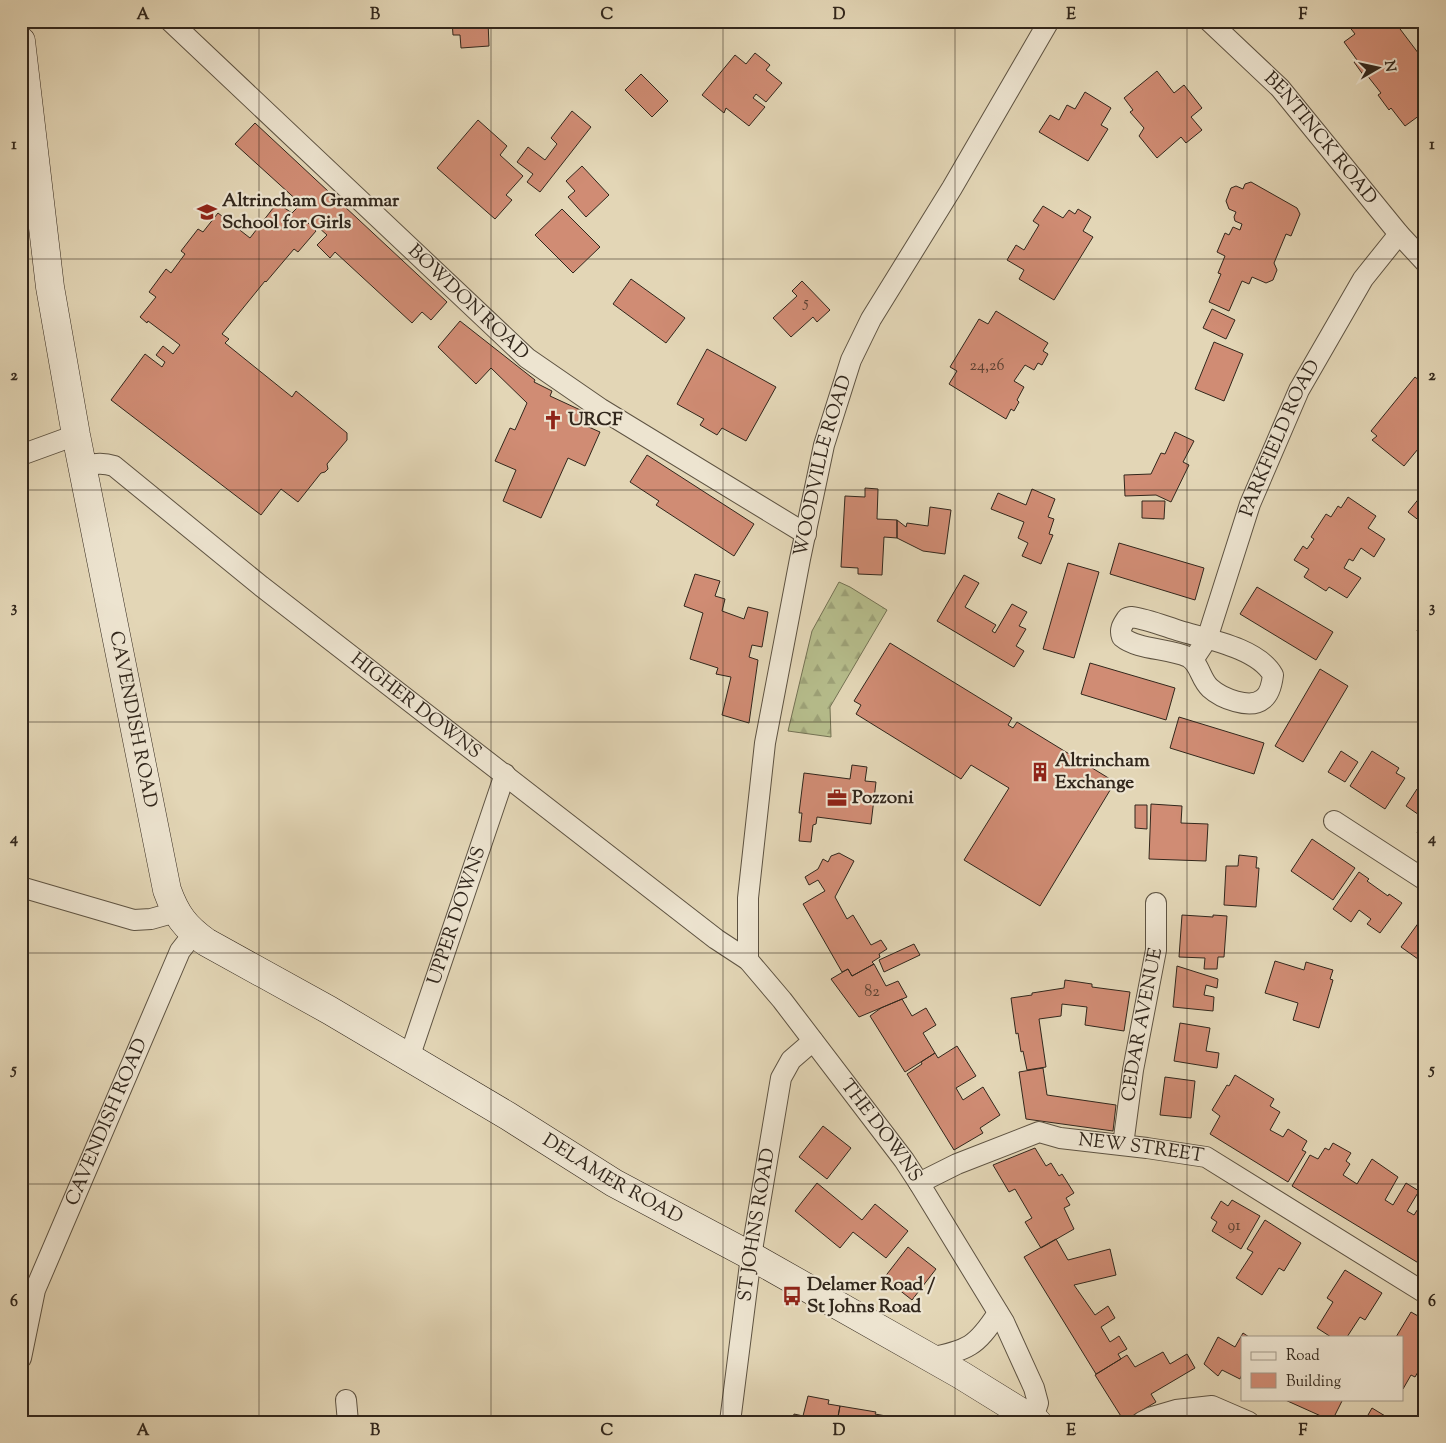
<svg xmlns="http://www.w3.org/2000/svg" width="1446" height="1443" viewBox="0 0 1446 1443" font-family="'Sorts Mill Goudy',serif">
	<defs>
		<pattern id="forest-firs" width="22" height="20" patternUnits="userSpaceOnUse" patternTransform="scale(1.25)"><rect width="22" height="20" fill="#b6bd8c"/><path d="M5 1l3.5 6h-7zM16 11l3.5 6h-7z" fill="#9da278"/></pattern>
	</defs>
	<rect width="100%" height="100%" fill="#e3d6b6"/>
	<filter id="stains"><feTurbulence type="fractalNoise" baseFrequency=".004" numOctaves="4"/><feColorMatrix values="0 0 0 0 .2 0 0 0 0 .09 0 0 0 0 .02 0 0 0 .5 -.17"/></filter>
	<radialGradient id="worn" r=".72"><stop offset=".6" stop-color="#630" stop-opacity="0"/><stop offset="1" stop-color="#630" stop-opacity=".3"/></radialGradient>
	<path fill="url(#forest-firs)" stroke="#747254" d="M839,582L850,587L887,610L830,707L831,737L788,731L812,631Z"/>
	<path fill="#d08c74" stroke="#32271c" d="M452,21H488L489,46L461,48L460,35H453Z
		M1345,21H1394L1425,62V122L1420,115L1405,126L1391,108L1389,110L1378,95L1381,93L1366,74L1364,76L1354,62L1357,60L1344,42L1355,34Z
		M755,53L770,65L766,70L782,83L766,102L756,94L753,98L765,107L749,126L726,108L724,113L702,95L735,55L746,64Z
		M1157,71L1174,93L1184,85L1202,108L1191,117L1202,130L1186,143L1181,137L1157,158L1139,136L1144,128L1130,112L1133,110L1124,98Z
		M641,74L668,101L652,117L625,90Z
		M1085,92L1111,108L1101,125L1108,129L1088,161L1039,132L1050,115L1059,120L1067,105L1075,109Z
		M572,111L591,127L540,192L527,182L533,174L517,162L528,147L545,160L557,144L551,138Z
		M478,120L507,146L500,155L523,176L506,195L512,200L495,219L437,168Z
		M255,123L447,302L431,320L422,312L412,323L335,252L330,258L317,245L327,235L318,227L316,230L307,222L316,231L298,252L294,249L266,282L265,281L222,334L229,339L225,343L292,397L296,391L347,433V440L327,464L328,469L325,472L321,473L298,502L281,489L261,515L111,400L145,354L162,367L165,362L156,355L163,346L173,354L180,345L148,321L147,323L140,317L156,297L149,292L166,269L171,273L185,254L181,251L198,229L203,232L218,213L250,238L277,203L292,213L301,204L235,144Z
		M582,166L609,195L586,217L568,197L575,191L566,181Z
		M1251,182L1297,208L1300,214L1291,236L1286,234L1274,263L1277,270L1273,280L1266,283L1252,277L1249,284L1242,281L1229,311L1209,302L1221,274L1218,273L1225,256L1217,252L1225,233L1229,235L1233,227L1240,230L1242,224L1235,221L1234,217L1236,212L1229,209L1226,201L1231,188L1236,186L1243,189L1245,184Z
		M1043,206L1063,218L1069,210L1075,214L1078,209L1091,217L1083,231L1093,237L1054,300L1019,279L1024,270L1007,260L1016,245L1024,250L1039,225L1033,221Z
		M562,209L600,247L573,273L535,235Z
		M631,279L685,318L666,343L613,304Z
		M802,281L830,310L817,322L813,317L791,337L773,318L797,296L792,291Z
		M1212,309L1235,320L1226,339L1203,328Z
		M996,311L1048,343L1043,351L1048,354L1042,365L1038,363L1034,370L1025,365L1014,381L1024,387L1017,400L1019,402L1014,411L1011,409L1006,419L949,384L957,371L950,367L979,319L988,324Z
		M460,321L535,380L534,382L552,391L550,396L589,414L584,425L600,432L585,466L568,458L541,518L503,501L516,470L495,461L510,428L515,430L527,403L491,368L476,384L438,347Z
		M1214,342L1243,354L1224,401L1195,389Z
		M707,349L776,387L746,441L722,428L717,435L700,425L704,419L677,404Z
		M1425,375V454L1418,449L1404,466L1372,440L1377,436L1371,431L1415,377L1420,381Z
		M1175,432L1194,441L1183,462L1189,465L1171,502L1156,495L1125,496L1124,475L1151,474L1161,453L1165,454Z
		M647,455L754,524L734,556L656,505L659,501L630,482Z
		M865,488L878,489L877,519L897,520V538L884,537L882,575L858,574V568L841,567L845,496L865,497Z
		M1032,489L1055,499L1048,517L1054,519L1049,534L1053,535L1041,564L1022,556L1028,543L1018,538L1024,522L991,509L998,493L1026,505Z
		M1425,491V525L1408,512Z
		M1348,497L1376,516L1368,528L1385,539L1374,557L1361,548L1353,561L1349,559L1344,568L1361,578L1347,598L1329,587L1326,591L1304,577L1309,569L1294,560L1303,546L1307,549L1314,539L1311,537L1326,514L1331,517L1338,506L1341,508Z
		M1142,501H1165L1164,519L1142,518Z
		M930,507L951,510L945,554L923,551L897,538V520L906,527L907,523L928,526Z
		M1119,543L1204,568L1195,600L1110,574Z
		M1068,563L1099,572L1074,658L1043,649Z
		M695,574L720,581L715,596L725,599L722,611L744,619L748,607L768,612L762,647L752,645L749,657L758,660L749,723L722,715L731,677L716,674L718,668L690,659L703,613L684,606Z
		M964,575L979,583L965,607L996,625L992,631L995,633L1012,604L1027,612L1019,626L1026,629L1016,646L1024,651L1014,667L937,621Z
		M1257,587L1333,632L1316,660L1240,614Z
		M1425,613V638L1419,636L1421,632L1417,631Z
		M890,643L1012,718L1008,725L1013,728L1017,722L1115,782L1040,906L964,860L1009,788L971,765L961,779L856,714L861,705L854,701Z
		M1090,663L1175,688L1166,720L1081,694Z
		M1320,669L1348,686L1303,762L1275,746Z
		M1179,717L1264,743L1254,774L1170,748Z
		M1341,751L1358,762L1345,782L1328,772Z
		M1372,751L1399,768L1396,773L1405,778L1385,809L1350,786Z
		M852,765L867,767L865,781L876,782L871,824L817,817L816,824L813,825L811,842L799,841L802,813H799L804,773L850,779Z
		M1417,789L1425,794V819L1406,806Z
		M1151,804L1182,806L1181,823L1208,824L1206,861L1149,859Z
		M1135,805H1147V829L1135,828Z
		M1425,821V838L1417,833Z
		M1312,839L1355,868L1333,900L1291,871Z
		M839,853L854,861L835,897L847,919L853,915L871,945L881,940L887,949L879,954L880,957L872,962L874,964L852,976L848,969L842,972L803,904L825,891L818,880L809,885L805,877L818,869L823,859L828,862L831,856Z
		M1239,855L1257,857L1256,868H1259L1256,907L1224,905L1226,866H1238Z
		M1359,872L1369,879L1367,881L1388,896L1389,894L1402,903L1380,933L1367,924L1371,919L1359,910L1351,922L1333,909Z
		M1182,915L1213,917V915L1227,916L1224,957H1218L1217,969H1204L1205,958L1179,957Z
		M1422,918L1425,920V964L1401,947Z
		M914,944L920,955L884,972L879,960Z
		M1275,961L1304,970L1306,962L1333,970L1330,979L1333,980L1319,1028L1293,1020L1298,1003L1265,993Z
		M874,964L886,986L898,981L907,997L859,1017L831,979L848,969L852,976Z
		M1177,966L1218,979L1217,988L1206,985L1204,995L1214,997L1213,1011L1173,1007Z
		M1065,980L1092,984V987L1130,992L1124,1031L1085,1025L1087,1007L1062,1004L1061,1016L1039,1019L1046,1067L1027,1070L1023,1051L1021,1052L1018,1033L1016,1034L1011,998L1032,995V993L1064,988Z
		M902,999L912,1016L926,1008L936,1025L923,1033L935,1053L905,1072L870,1016L881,1008Z
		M1180,1023L1210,1028L1206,1051L1219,1053L1217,1068L1174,1061Z
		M957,1046L976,1076L956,1088L963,1100L983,1087L1000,1115L980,1128L983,1133L954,1150L907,1074L922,1064L921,1062L935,1053L938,1058Z
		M1043,1068L1047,1095L1116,1105L1113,1131L1026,1119L1019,1072Z
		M1235,1075L1274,1099L1270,1106L1280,1112L1270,1130L1283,1137L1288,1129L1307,1141L1302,1150L1306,1152L1288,1182L1210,1134L1220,1116L1212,1110L1227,1085L1229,1086Z
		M1165,1077L1195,1081L1191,1118L1160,1115Z
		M823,1126L851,1148L827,1179L799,1157Z
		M1333,1143L1351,1153L1346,1161L1350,1164L1343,1175L1357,1184L1372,1159L1398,1177L1385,1200L1393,1205L1406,1183L1419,1191L1407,1211L1414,1215L1425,1198V1267L1292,1186L1310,1155L1318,1159L1325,1148L1329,1150Z
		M1035,1148L1046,1166L1051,1163L1059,1176L1062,1174L1074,1193L1066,1198L1070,1205L1064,1208L1074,1229L1041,1248L1025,1222L1032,1218L1015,1189L1009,1192L993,1165Z
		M817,1183L862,1220L875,1204L908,1231L886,1258L853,1232L840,1248L795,1211Z
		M1232,1200L1260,1216L1241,1249L1212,1231L1217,1222L1211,1218L1221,1201L1228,1206Z
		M1265,1220L1301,1243L1284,1271L1279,1268L1262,1295L1236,1278L1253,1252L1247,1249Z
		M1056,1239L1068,1260L1110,1249L1116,1275L1074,1285L1095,1315L1108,1306L1115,1318L1101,1327L1110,1342L1119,1336L1127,1349L1118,1354L1121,1359L1096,1374L1024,1257Z
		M908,1247L936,1269L912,1300L884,1278Z
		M1345,1270L1382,1293L1365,1320L1360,1317L1347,1337H1331L1317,1328L1333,1302L1327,1298Z
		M1411,1312L1425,1320V1360L1415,1377L1411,1375L1403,1389L1402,1337H1396Z
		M1243,1333L1249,1337H1242V1374L1240,1379L1222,1370L1218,1376L1204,1364L1218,1337L1235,1347Z
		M1163,1352L1170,1364L1187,1354L1195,1368L1151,1394L1156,1402L1124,1421L1095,1375L1127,1355L1135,1367Z
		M808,1396L829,1400L828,1404L840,1406L837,1422H792L794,1414L803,1416Z
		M1283,1399H1343L1332,1421Z
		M840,1406L876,1412L875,1414L886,1416L889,1422H837Z
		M1372,1408L1395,1422H1364Z"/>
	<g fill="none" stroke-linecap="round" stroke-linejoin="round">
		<defs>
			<g id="street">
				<path id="s1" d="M170,21L527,358L601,409L806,534"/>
				<path id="s2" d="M1209,21L1280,88L1399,234L1425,262"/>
				<path d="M21,455L76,435"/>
				<path id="s3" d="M81,466C94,464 102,462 114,466L261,586L716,939L748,960L782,1000L904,1160L919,1183L1004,1322L1034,1388L1038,1403L1033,1418"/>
				<path d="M1131,617C1147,619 1164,626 1180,631C1207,639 1258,648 1273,675C1272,683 1270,694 1263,699C1250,710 1221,698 1210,688C1200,679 1200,663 1188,657C1168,648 1138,650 1122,637C1119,629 1123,624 1127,618Z"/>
				<path id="s4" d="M1193,660L1207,639L1250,504L1299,390L1363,279L1399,234"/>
				<path d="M1334,821L1425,880"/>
				<path d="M21,887L134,920L151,919L176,912"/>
				<path id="s5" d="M748,960V898L765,743L800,559L824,445L851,360L871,319L952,188L1049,21"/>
				<path id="s6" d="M409,1058L505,774"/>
				<path id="s7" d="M1123,1145L1133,1070L1156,950V903"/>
				<path id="s8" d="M919,1183L957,1164L1039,1132L1060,1138L1147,1148L1206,1157L1425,1293"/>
				<path id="s9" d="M21,1358L35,1290L180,951L194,933"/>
				<path d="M929,1358C968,1350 976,1347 998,1313"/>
				<path d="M346,1400L348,1422"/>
				<path id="s10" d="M730,1422L751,1256L781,1078L791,1060L813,1041"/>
				<path d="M1142,1422L1152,1417L1176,1410L1212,1406L1249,1422"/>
			</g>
			<g id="secondary">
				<path id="s11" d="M21,41L50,287L76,435L167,890C176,915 185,927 206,942L329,1010L508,1116L614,1183L751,1256L961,1375L1037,1422"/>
			</g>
		</defs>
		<use href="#street" stroke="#5e5342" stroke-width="22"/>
		<use href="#secondary" stroke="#32271c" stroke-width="29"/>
		<use href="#street" stroke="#ede4d0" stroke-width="20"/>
		<use href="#secondary" stroke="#ede4d0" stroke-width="28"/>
	</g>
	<path fill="none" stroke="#32271c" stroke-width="1" stroke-opacity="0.55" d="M259,21V1422M491,21V1422M723,21V1422M955,21V1422M1187,21V1422M21,259H1425M21,490H1425M21,722H1425M21,953H1425M21,1184H1425"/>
	<defs>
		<symbol id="school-bare" viewBox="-9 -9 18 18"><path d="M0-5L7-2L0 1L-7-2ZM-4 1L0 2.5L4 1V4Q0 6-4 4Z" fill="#8f2418" stroke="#ede4d0" stroke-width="2.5" paint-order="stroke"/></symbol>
		<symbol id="church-bare" viewBox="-9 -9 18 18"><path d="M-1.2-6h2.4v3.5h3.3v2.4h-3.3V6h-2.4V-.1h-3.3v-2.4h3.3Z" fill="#8f2418" stroke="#ede4d0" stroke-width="2.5" paint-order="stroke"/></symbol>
		<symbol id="building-bare" viewBox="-9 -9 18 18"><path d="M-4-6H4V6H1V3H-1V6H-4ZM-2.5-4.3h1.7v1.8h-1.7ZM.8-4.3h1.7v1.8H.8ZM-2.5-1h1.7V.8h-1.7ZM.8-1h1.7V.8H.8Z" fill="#8f2418" stroke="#ede4d0" stroke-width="2.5" paint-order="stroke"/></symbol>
		<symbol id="office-bare" viewBox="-9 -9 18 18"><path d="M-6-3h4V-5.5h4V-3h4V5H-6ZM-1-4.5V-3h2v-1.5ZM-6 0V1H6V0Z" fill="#8f2418" stroke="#ede4d0" stroke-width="2.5" paint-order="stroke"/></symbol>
		<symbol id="bus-bare" viewBox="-9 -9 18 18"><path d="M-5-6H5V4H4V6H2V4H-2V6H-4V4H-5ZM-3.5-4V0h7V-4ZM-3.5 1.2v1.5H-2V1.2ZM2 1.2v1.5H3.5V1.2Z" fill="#8f2418" stroke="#ede4d0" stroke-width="2.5" paint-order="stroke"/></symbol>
	</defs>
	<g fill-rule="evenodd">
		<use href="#school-bare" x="193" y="198" width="28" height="28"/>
		<use href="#church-bare" x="539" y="406" width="28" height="28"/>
		<use href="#building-bare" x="1026" y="758" width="28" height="28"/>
		<use href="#office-bare" x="823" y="784" width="28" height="28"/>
		<use href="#bus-bare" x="778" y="1282" width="28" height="28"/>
	</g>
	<g text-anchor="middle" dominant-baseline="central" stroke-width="4.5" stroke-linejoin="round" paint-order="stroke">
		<g font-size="16" fill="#5a4032">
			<text x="806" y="303">5</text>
			<text x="987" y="366">24,26</text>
			<text x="872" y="992">82</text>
			<text x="1234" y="1226">91</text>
		</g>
		<g font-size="19" fill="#32271c" stroke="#ede4d0">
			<text stroke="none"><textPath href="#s2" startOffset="162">BENTINCK ROAD</textPath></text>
			<text stroke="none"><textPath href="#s1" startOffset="410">BOWDON ROAD</textPath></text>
			<text stroke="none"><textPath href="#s4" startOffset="239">PARKFIELD ROAD</textPath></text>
			<text stroke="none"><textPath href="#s5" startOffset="501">WOODVILLE ROAD</textPath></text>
			<text stroke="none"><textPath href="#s3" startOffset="419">HIGHER DOWNS</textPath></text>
			<text stroke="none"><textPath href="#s11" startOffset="688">CAVENDISH ROAD</textPath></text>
			<text stroke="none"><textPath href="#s6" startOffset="150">UPPER DOWNS</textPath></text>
			<text stroke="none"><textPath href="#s7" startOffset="122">CEDAR AVENUE</textPath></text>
			<text stroke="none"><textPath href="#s9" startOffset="252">CAVENDISH ROAD</textPath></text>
			<text stroke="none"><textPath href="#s3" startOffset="1054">THE DOWNS</textPath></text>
			<text stroke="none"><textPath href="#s8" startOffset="234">NEW STREET</textPath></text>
			<text stroke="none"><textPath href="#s11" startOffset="1399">DELAMER ROAD</textPath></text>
			<text stroke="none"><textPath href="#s10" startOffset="199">ST JOHNS ROAD</textPath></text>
		</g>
		<g font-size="19" font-weight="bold" fill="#32271c" stroke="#ede4d0" text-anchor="start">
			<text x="222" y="201">Altrincham Grammar<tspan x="222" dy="22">School for Girls</tspan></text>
			<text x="568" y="420">URCF</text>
			<text x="1055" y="761">Altrincham<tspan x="1055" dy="22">Exchange</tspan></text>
			<text x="852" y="798">Pozzoni</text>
			<text x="807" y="1285">Delamer Road /<tspan x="807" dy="22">St Johns Road</tspan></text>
		</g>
	</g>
	<rect width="1446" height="1443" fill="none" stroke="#e3d6b6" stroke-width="55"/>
	<rect x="1241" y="1336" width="162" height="65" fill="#ede4d0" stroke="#a29888"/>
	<rect x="1251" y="1352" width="25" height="8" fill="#ede4d0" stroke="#a29888"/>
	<text x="1286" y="1360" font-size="15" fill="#32271c">Road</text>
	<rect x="1251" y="1373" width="25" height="15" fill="#d08c74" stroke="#a29888"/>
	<text x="1286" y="1386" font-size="15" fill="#32271c">Building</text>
	<g transform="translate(1378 68) rotate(81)" stroke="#ede4d0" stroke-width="4" paint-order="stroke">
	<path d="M0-4L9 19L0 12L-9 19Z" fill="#32271c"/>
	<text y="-8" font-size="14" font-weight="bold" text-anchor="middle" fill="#32271c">N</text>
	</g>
	<rect x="28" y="28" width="1390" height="1388" fill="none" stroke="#32271c" stroke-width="2"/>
	<g font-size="16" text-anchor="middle" font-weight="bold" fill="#32271c">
		<text x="143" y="19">A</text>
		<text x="375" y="19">B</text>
		<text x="607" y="19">C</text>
		<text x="839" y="19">D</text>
		<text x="1071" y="19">E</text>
		<text x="1303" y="19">F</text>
		<text x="14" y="149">1</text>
		<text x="1432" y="149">1</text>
		<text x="14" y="380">2</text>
		<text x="1432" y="380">2</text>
		<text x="14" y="612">3</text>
		<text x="1432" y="612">3</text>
		<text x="14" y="843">4</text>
		<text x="1432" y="843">4</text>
		<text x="14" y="1074">5</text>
		<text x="1432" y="1074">5</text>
		<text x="14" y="1306">6</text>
		<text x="1432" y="1306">6</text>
		<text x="143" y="1435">A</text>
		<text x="375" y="1435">B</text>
		<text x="607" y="1435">C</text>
		<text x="839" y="1435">D</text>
		<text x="1071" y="1435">E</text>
		<text x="1303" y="1435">F</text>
	</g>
	<rect width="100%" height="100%" filter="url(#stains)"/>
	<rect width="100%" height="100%" fill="url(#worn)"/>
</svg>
